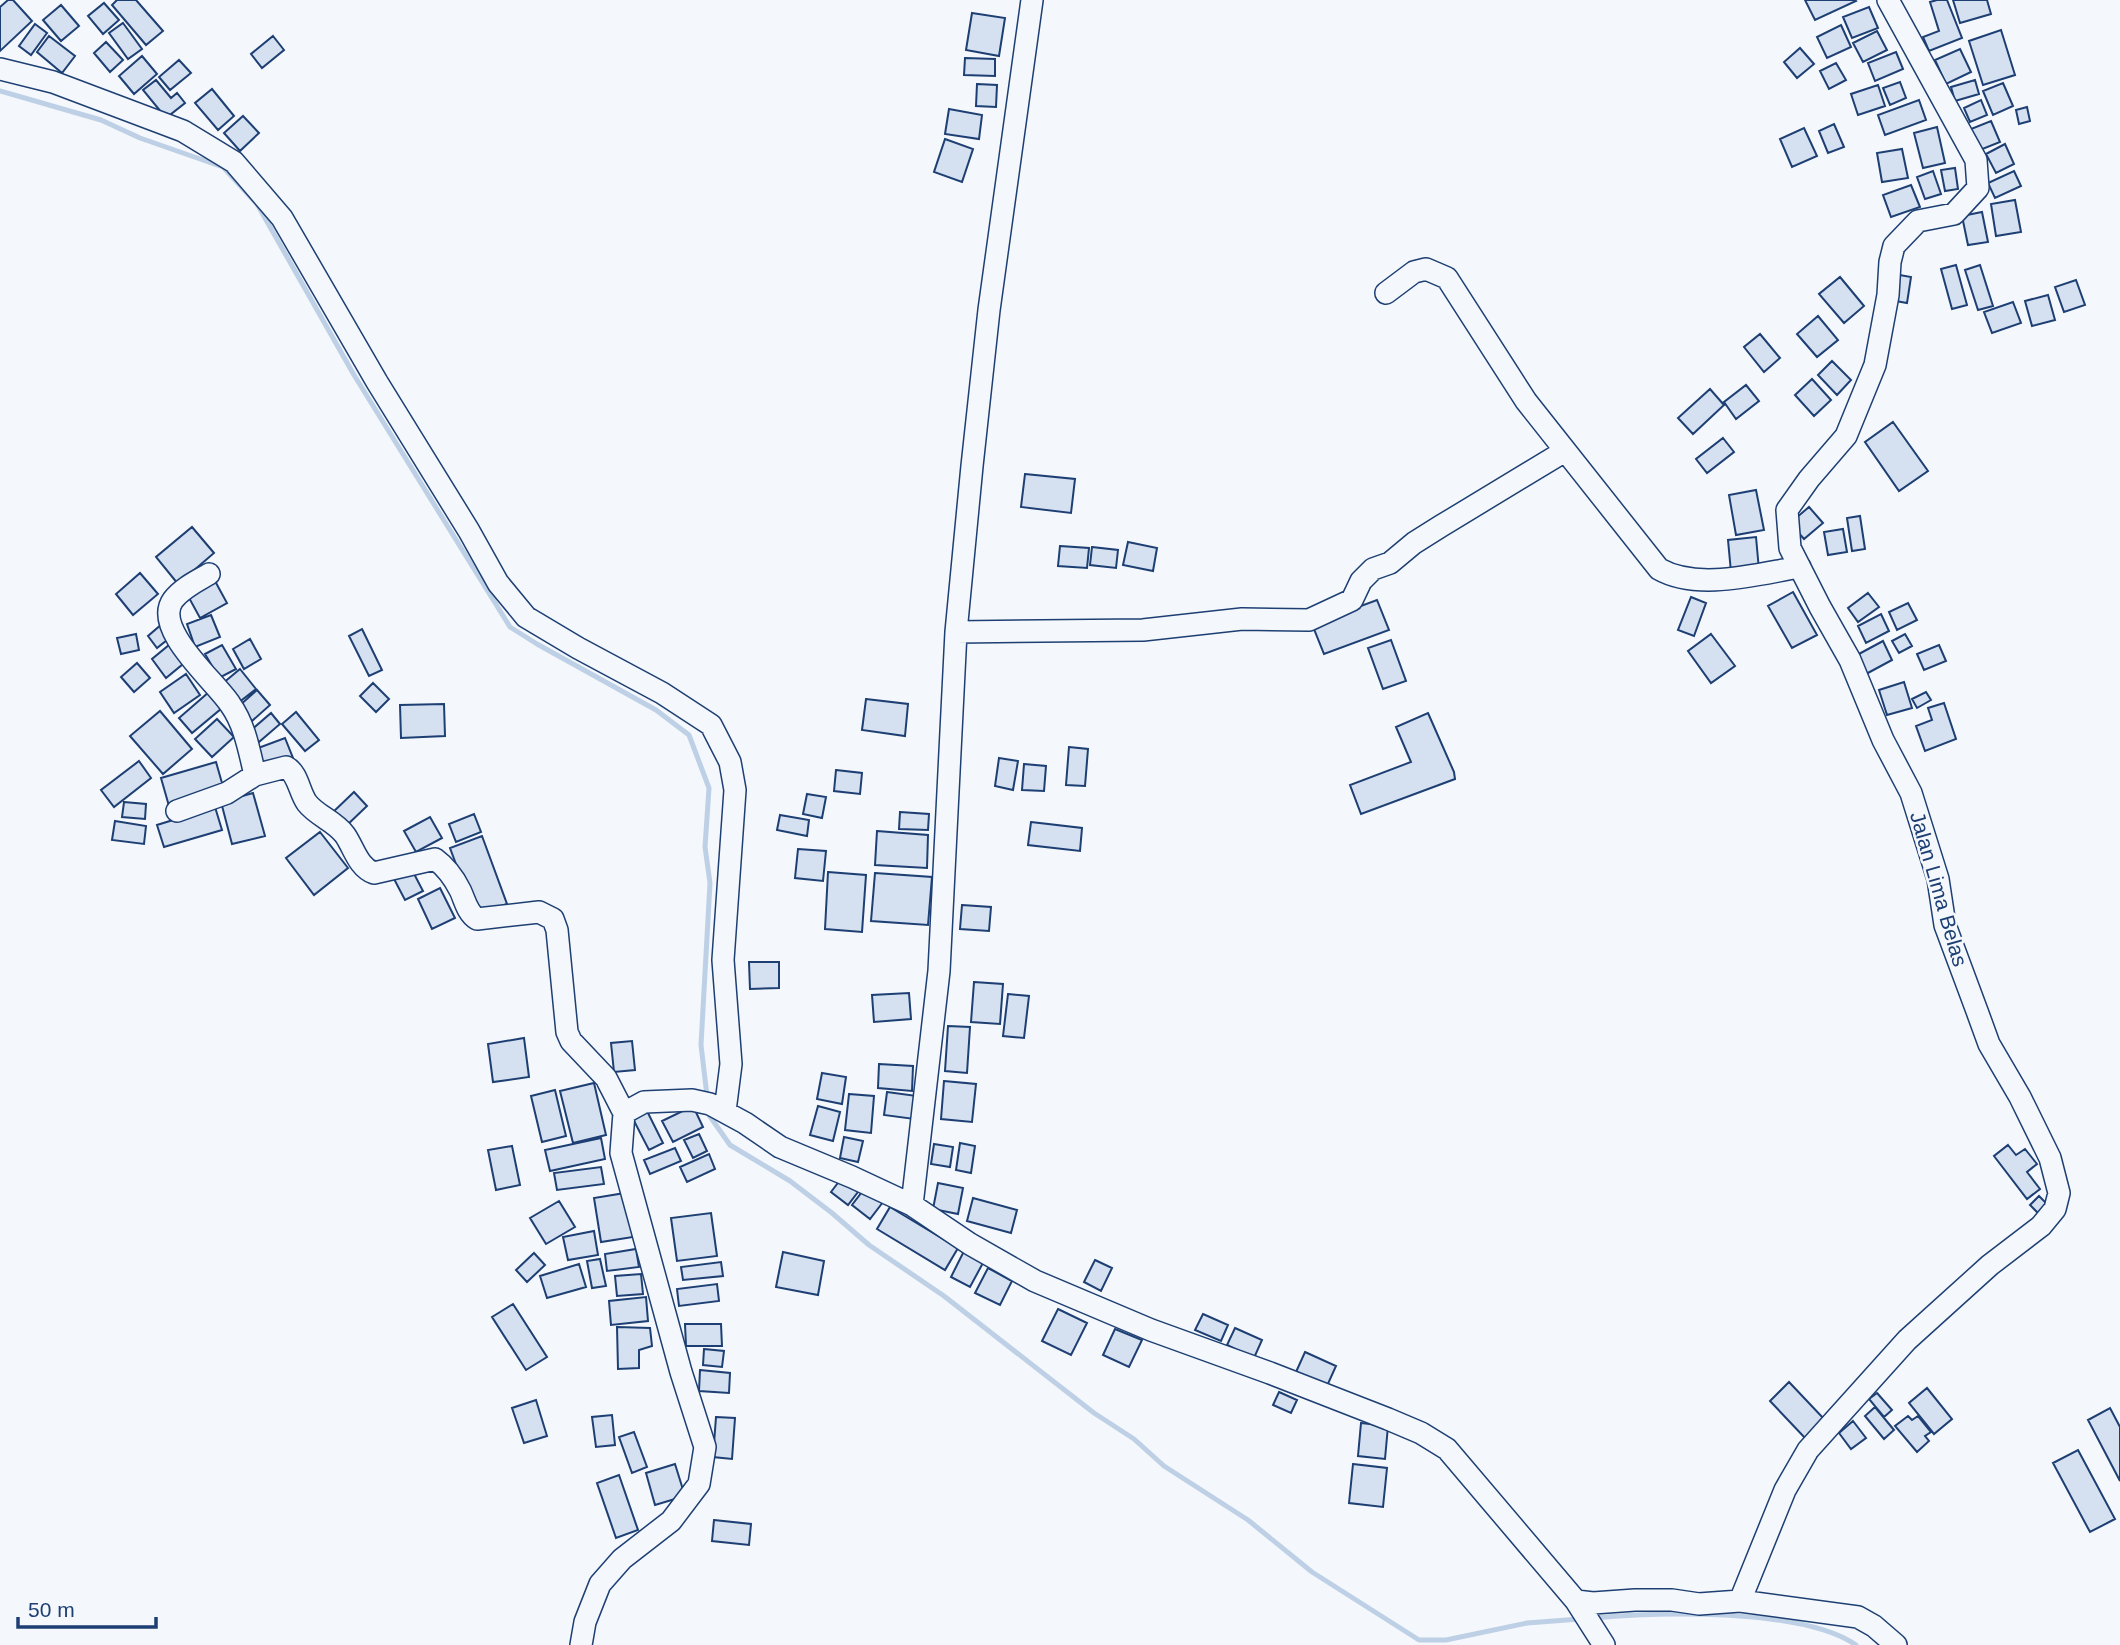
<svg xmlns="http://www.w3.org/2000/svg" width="2120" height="1645" viewBox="0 0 2120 1645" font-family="Helvetica,sans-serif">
	<rect width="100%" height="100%" fill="#f4f7fb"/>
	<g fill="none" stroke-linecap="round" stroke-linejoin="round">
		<path stroke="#bed0e5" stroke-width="5" d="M0,91L101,120L140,138L223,167L257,204L354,375L510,627L537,644L656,710L689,735L709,788L705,847L710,883L701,1045L707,1096
			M708,1110L709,1115L730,1145L790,1181L832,1213L869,1245L944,1296L1094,1413L1134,1439L1164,1466L1248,1520L1312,1572L1419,1640H1446L1527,1623L1580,1619
			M1593,1618C1659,1612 1802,1608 1856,1645"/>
	</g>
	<path fill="#d5e0f0" stroke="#1d3f73" stroke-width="2" d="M8,0H13L32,21L0,51V7Z
		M117,0H136L163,31L146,45L112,5Z
		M1805,0H1855L1856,1L1815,20Z
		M1937,0H1947L1962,38L1929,51L1923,37L1939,31L1930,2Z
		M1953,0H1987L1991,14L1960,23Z
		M104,3L119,20L103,34L88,16Z
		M61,5L79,26L61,41L43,20Z
		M1869,7L1878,28L1852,38L1843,17Z
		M972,13L1005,18L999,56L966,50Z
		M123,23L142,49L128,59L109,33Z
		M35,24L47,33L31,55L19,46Z
		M1841,25L1851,47L1827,58L1817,37Z
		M2001,30L2015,75L1983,85L1969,41Z
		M1877,31L1887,50L1863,62L1853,43Z
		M49,36L75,56L62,73L37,52Z
		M273,36L284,50L262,68L251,54Z
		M106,42L123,60L110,72L94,53Z
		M1800,48L1814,64L1797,78L1784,62Z
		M1960,49L1971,72L1946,84L1935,60Z
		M1896,52L1903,69L1875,81L1868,63Z
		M142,56L157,74L134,94L119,76Z
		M965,58L995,59V76L964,75Z
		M179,60L191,73L170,90L159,77Z
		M1836,63L1846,80L1829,89L1820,71Z
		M156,80L171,98L177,93L185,103L166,118L143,90Z
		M1975,80L1979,94L1955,101L1951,87Z
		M1900,82L1906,98L1890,105L1883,88Z
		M2003,83L2013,106L1993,115L1983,91Z
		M977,84L997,85L996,107L976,106Z
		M1878,85L1885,106L1858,115L1851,94Z
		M212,89L234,116L218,130L195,103Z
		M1919,100L1926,120L1885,135L1878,115Z
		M1981,100L1987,115L1970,122L1964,108Z
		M2027,107L2030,121L2019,124L2016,110Z
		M949,109L982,115L979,139L945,134Z
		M243,116L259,133L240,151L224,133Z
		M1991,121L2000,142L1980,150L1971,129Z
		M1834,124L1844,147L1828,153L1819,131Z
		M1937,127L1945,163L1923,168L1914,133Z
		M1804,128L1817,156L1792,167L1780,139Z
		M945,139L973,149L962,182L934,172Z
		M2005,144L2014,164L1996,173L1986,154Z
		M1902,149L1908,178L1882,182L1877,153Z
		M1955,168L1958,189L1945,191L1941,170Z
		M1933,171L1941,194L1925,199L1917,177Z
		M2014,171L2021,186L1995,198L1988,183Z
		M1911,185L1920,207L1891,217L1883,195Z
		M2015,200L2021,232L1996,236L1991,204Z
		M1982,212L1988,242L1968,245L1962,216Z
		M1956,265L1967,305L1952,309L1941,269Z
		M1980,265L1993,306L1978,310L1965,270Z
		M1894,274L1911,277L1907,303L1890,300Z
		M1840,277L1864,306L1844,323L1819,294Z
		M2076,280L2085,305L2064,312L2055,287Z
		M2048,295L2055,320L2032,326L2025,301Z
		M2013,302L2021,323L1992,333L1984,312Z
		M1818,316L1838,340L1817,357L1797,334Z
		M1760,334L1780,358L1764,372L1744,347Z
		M1832,361L1851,380L1837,395L1818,375Z
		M1812,379L1831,400L1814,416L1795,395Z
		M1746,385L1759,401L1736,419L1724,402Z
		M1710,389L1724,405L1693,434L1678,418Z
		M1893,422L1928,471L1899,491L1865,442Z
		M1723,438L1734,452L1707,473L1696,459Z
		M1025,474L1075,479L1071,513L1021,507Z
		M1756,490L1764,530L1736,535L1729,495Z
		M1809,507L1823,523L1804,539L1790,523Z
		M1860,516L1865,549L1852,551L1847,518Z
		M192,527L214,553L178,584L156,557Z
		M1843,529L1847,552L1828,555L1824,532Z
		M1756,537L1759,570L1731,572L1728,540Z
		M1128,542L1157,548L1153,571L1123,565Z
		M1060,546L1089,548L1087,568L1058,566Z
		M1092,547L1118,550L1116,568L1090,565Z
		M140,573L158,594L133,615L116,594Z
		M215,581L227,603L200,618L188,596Z
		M1793,592L1817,635L1792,648L1768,606Z
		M1868,593L1879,607L1858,622L1848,608Z
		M1691,597L1706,603L1694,636L1678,630Z
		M1377,600L1389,630L1324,654L1312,624Z
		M1908,603L1917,620L1897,630L1889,612Z
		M1881,614L1889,631L1866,643L1858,626Z
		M211,615L220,637L195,647L187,624Z
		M162,624L172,636L157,648L148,636Z
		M362,629L382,670L369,676L349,636Z
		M136,634L139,650L121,654L117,638Z
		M1711,634L1735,666L1711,683L1688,651Z
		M1905,634L1912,646L1899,653L1892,641Z
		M250,639L261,659L244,669L233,649Z
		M1391,640L1406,681L1383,689L1368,648Z
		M1883,641L1892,660L1866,674L1857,655Z
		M169,645L183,664L166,678L152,659Z
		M222,645L236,669L219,678L205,654Z
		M1939,645L1946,661L1924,670L1917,654Z
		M137,663L150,678L134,692L121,677Z
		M240,669L256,689L238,703L222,684Z
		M186,674L200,695L174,713L160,692Z
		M1904,682L1912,708L1887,715L1879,690Z
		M373,683L389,699L376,712L360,696Z
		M257,690L270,705L252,721L239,706Z
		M209,692L222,708L192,733L179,718Z
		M1926,692L1931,700L1917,708L1912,699Z
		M866,699L908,704L905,736L862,730Z
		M1944,703L1956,739L1925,751L1916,726L1932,720L1928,708Z
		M444,704L445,736L401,738L400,705Z
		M160,711L192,749L163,774L130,736Z
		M296,712L319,740L305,751L282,724Z
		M271,713L280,724L259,742L250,731Z
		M1428,713L1454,772L1455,779L1361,814L1350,785L1411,762L1396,727Z
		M217,719L234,737L212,757L195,739Z
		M285,738L293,758L261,770L253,750Z
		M1069,747L1088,749L1085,786L1066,785Z
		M999,758L1018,761L1013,790L995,786Z
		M139,761L151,778L114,807L101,790Z
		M216,762L224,790L169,806L161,778Z
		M1024,764L1046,766L1044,791L1022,790Z
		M836,770L862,773L860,794L834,791Z
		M354,792L367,806L344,828L331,814Z
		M253,793L265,836L232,844L221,802Z
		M807,794L826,797L822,818L803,814Z
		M124,802L146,804L145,819L122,817Z
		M215,807L222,830L164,847L157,825Z
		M900,812L929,814L928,830L899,829Z
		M474,814L481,832L456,842L449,824Z
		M780,815L809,820L807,836L777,830Z
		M430,817L442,838L416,852L404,831Z
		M115,821L146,826L144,844L112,840Z
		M1031,822L1082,828L1080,851L1028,845Z
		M877,831L928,835L927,868L875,865Z
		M320,832L348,868L314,895L286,858Z
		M482,836L507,904L475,915L450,848Z
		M798,849L826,851L823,881L795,878Z
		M411,868L423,891L405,900L393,877Z
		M828,872L866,875L862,932L825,929Z
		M875,873L932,877L928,925L871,921Z
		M440,888L455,918L432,929L418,899Z
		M962,905L991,907L989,931L960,929Z
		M749,962H779V988L750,989Z
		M974,982L1003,984L1000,1024L971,1022Z
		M909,993L911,1019L874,1022L872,995Z
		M1008,994L1029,996L1024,1038L1003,1036Z
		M948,1026L970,1027L967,1073L945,1071Z
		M524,1038L529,1077L493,1082L488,1044Z
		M632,1041L635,1070L614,1072L611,1043Z
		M879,1064L913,1066L912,1091L878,1088Z
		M822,1073L846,1077L842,1104L817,1099Z
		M944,1081L976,1084L972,1122L941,1119Z
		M594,1083L606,1135L573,1143L560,1091Z
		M555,1090L566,1136L542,1142L531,1096Z
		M887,1092L917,1096L914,1119L884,1115Z
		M849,1094L874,1096L871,1133L845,1130Z
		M693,1106L703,1127L673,1142L662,1121Z
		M818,1106L840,1112L833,1141L810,1135Z
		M647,1111L663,1143L649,1150L633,1119Z
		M699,1134L707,1151L693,1158L684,1140Z
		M844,1137L863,1141L858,1162L840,1158Z
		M601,1138L605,1159L550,1171L545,1150Z
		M960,1143L975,1146L971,1173L956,1170Z
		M934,1144L953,1147L950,1167L931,1164Z
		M2008,1145L2016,1155L2025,1149L2037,1164L2027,1172L2040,1189L2027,1199L1994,1156Z
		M512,1146L520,1185L496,1190L488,1150Z
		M675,1148L681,1161L650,1174L644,1160Z
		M709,1154L715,1169L687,1182L680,1167Z
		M601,1167L604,1184L557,1190L554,1173Z
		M844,1175L861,1188L848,1205L831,1192Z
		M938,1183L963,1188L958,1214L933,1209Z
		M865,1188L883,1202L870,1219L852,1205Z
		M625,1193L633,1237L601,1242L594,1198Z
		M2039,1196L2047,1204L2038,1213L2030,1205Z
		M973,1198L1017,1210L1011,1233L967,1221Z
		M559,1201L575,1227L546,1244L530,1218Z
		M890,1207L958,1248L945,1270L877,1229Z
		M711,1213L717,1256L677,1261L671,1218Z
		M594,1231L598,1255L568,1260L563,1237Z
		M636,1249L639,1267L607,1271L605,1254Z
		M964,1251L984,1261L970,1287L951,1277Z
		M783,1252L824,1261L818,1295L776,1287Z
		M534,1253L545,1265L527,1282L516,1270Z
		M600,1259L606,1286L592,1288L587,1261Z
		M1095,1260L1112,1268L1101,1291L1084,1282Z
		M721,1262L723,1276L683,1280L681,1267Z
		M579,1264L586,1287L547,1298L540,1276Z
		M988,1268L1012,1281L1000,1305L975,1293Z
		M641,1274L643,1294L617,1296L615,1276Z
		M717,1284L719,1301L679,1306L677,1289Z
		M646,1297L648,1321L611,1325L609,1301Z
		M513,1304L547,1357L526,1370L492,1317Z
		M1058,1309L1087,1323L1071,1355L1042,1341Z
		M1203,1314L1228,1325L1221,1341L1195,1330Z
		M685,1324H721L722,1346H686Z
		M617,1327L650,1328L652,1346L639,1350V1368L618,1369Z
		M1235,1328L1262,1340L1254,1358L1227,1345Z
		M1115,1329L1142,1340L1129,1367L1103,1355Z
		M704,1349L724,1351L722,1367L703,1365Z
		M1305,1352L1336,1366L1327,1386L1296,1372Z
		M700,1370L730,1373L729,1393L699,1391Z
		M1789,1382L1825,1420L1806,1439L1770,1401Z
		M1927,1388L1952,1419L1934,1434L1909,1403Z
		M1279,1392L1297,1400L1291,1413L1273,1405Z
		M1877,1393L1892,1410L1884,1417L1869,1399Z
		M536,1400L547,1436L524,1443L512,1408Z
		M1875,1407L1894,1430L1884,1439L1865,1416Z
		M2110,1408L2120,1427V1481L2088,1420Z
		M612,1415L615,1445L596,1447L592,1417Z
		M1908,1416L1912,1420L1918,1416L1931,1432L1925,1436L1929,1441L1917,1452L1895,1426Z
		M716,1417L735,1418L732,1459L713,1457Z
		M1853,1421L1866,1438L1851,1449L1839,1433Z
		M1361,1423L1388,1426L1385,1459L1358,1456Z
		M634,1432L647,1467L632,1473L619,1437Z
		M2078,1450L2115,1519L2090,1532L2053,1463Z
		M675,1464L685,1496L655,1505L646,1473Z
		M1353,1464L1387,1468L1383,1507L1349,1503Z
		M619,1475L638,1530L616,1538L597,1483Z
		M714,1520L751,1524L749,1545L712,1541Z"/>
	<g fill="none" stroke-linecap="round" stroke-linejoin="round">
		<defs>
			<path id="minor" d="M0,69L53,82L183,131L234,162L282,218L377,382L469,531L498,583L526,617L578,648L662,693L711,725L730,762L735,790L723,960L731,1064L725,1111
				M1386,293L1414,272L1426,269L1447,278L1526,401L1659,569C1698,591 1757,574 1800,567
				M209,574C197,581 182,588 173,600C152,629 216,682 230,704C245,725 249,750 255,775
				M956,632L1143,630L1242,619L1309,620L1352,600L1361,581L1373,569L1390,563L1414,543L1441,526L1565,451
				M177,811L227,793L255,775L286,767C298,773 299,792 307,803C317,816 335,821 345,835C354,848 358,867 374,873L435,859C446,867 454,878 460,890C465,900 467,913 477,919L539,912L553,919L557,930L567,1032L571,1041L606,1078L624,1113
				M912,1205L939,971L956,632L972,466L989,310L1032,0
				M1576,1601L1593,1603L1635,1600H1672L1699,1604L1740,1601L1785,1490L1808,1450L1907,1340L1990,1265L2041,1226L2055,1209L2059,1193L2050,1158L2020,1097L1989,1044L1977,1011L1945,925L1938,879L1911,793L1883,740L1850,660L1820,607L1790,548L1787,510L1809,479L1846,436L1875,365L1888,295L1890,262L1894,246L1918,221L1954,214L1978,188L1976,160L1888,0
				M1740,1601L1858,1617L1874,1626L1896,1645
				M581,1645L585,1622L600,1584L622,1559L671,1521L699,1484L705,1447L681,1372L621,1153L624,1113L644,1102L692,1100L710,1104L745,1123L780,1147L852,1177L912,1205L970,1244L1035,1281L1151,1330L1270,1373L1388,1419L1421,1433L1447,1449L1576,1601L1604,1645"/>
		</defs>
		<use href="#minor" stroke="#1d3f73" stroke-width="24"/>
		<use href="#minor" stroke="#f4f7fb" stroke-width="21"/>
	</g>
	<g text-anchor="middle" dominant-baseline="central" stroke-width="5" stroke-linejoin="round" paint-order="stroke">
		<g font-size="21" fill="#1d3f73" stroke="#f4f7fb">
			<text transform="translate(1939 889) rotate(74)">Jalan Lima Belas</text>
		</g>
	</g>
	<path d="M18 1617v10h138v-10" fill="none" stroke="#1d3f73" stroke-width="3.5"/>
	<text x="28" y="1617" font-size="21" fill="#1d3f73" stroke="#f4f7fb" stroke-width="5" paint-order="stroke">50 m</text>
</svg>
